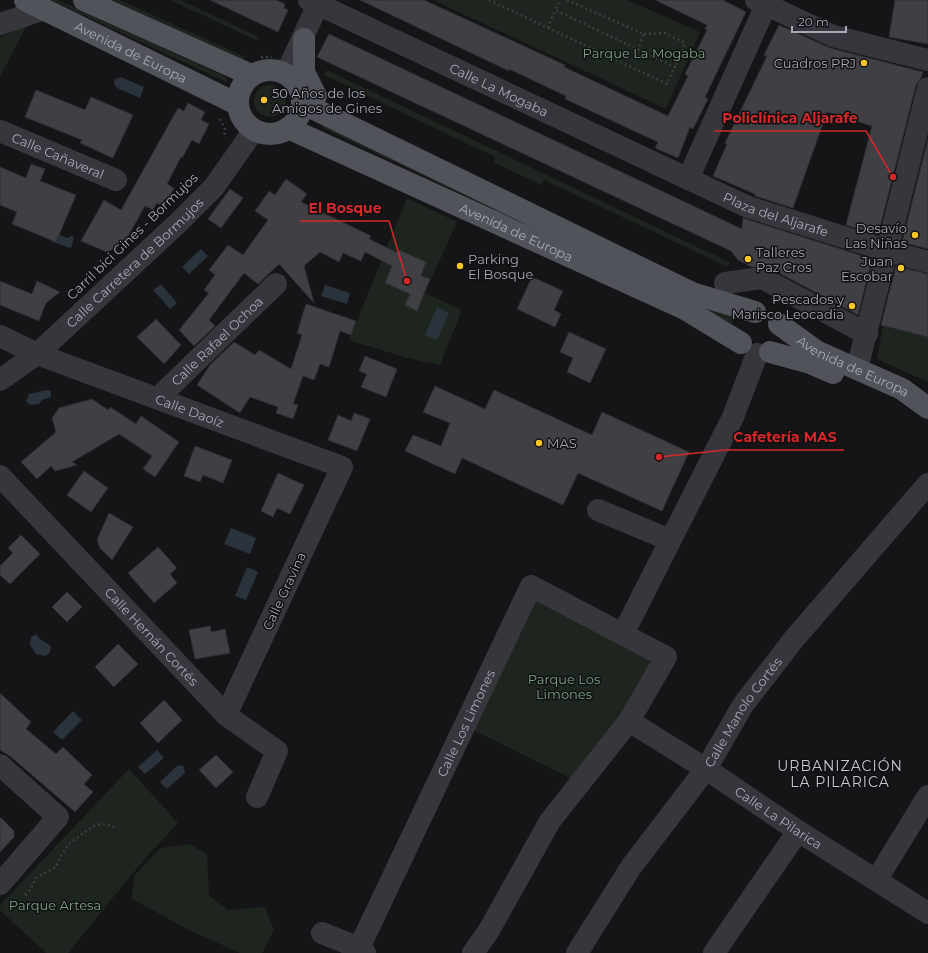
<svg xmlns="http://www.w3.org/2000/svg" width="928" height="953" viewBox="0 0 928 953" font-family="Montserrat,sans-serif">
	<rect width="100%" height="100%" fill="#151517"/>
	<path fill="#1d251e" d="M51,0H57L70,5L228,78L226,82Z
		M112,0H120L245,57L244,60Z
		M170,0H180L259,37L256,40Z
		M433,0H627L700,32L666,109Z
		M28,23L0,77V38Z
		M327,70L729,262L728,267L544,180L541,185L493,162L495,157L324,75Z
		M254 101a16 16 0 1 1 32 0a16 16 0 1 1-32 0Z
		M324,124L734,316L732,324L713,314L323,128Z
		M407,198L457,222L425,293L462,310L440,365L407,358L349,340Z
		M883,325L928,337V382L877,359Z
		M531,586L666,657L580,783L465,726Z
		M129,769L178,823L143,861L68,953H46L0,910V905Z
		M189,844L207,854L209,896L228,910L265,907L274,930L262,953H240L191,931L132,899L134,876L160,848Z"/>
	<path fill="#2a323b" d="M121,77L144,87L140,98L117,88L114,84L115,79Z
		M55,233L67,238L72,236L74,238L71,248L52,242Z
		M201,249L208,256L189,274L182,267Z
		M161,284L177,303L170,309L153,290Z
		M325,285L350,293L347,304L321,296Z
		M437,307L449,313L437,340L425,335Z
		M46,390L51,391V397L42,400L39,404L30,405L26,401L29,394Z
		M231,528L256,538L250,554L224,544Z
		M247,567L258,572L246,600L235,596Z
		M36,634L40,639L51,646L50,652L46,656L36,654L30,645L31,637Z
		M73,711L82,720L62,740L53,732Z
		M157,750L164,758L145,774L138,767Z
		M178,765L184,766L185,773L167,789L160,782Z"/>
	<path fill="#3f3f44" stroke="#2f2f33" d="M210,0H276L285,4L284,8L288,10L278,32Z
		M360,0H424L565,65L564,67L668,116L688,76L685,74L707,30L705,29L707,25L655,0H723L746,12L705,97L708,99L693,129L690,127L678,158L655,148L658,142L565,99L566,96L509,69V71Z
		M895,0H928V44L889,37Z
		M779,25L830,48L923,72L921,78L916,85L878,235L846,225L872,126L827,112L793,208L755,196V194L713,176L727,144L725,143L767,56L764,55Z
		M329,34L742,229L743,218L872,259L858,315L768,267H752L738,260L731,251L317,57Z
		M36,90L85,110L91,97L133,115L113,158L80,143L82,140L25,117Z
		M188,103L205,112L201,120L209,124L199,144L192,140L182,158L181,157L167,184L174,188L165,207L157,203L153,210L145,206L124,243L107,252L81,241L104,200L121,210L178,108L184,111Z
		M928,139V249L902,242Z
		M31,164L45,169L40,181L76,195L56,242L12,224L17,212L0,205V167L26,178Z
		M286,179L307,194L301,202L371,236L369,239L398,253L399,250L426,262L421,276L430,279L417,311L405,305L410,294L385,283L392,266L365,252L361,261L343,253L339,262L320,252L304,266L314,303L279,264L258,284L244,273L209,320L215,326L194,346L179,330L209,293L204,290L215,275L209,270L228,245L243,255L268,220L255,211L269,191L275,195Z
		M230,189L243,198L221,228L208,219Z
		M896,266L928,274V337L881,325Z
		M532,277L563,291L554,310L561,314L555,327L517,309Z
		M0,281L32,294L37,281L60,292L46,303L39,321L0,305Z
		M306,304L356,321L351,335L340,331L329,367L320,364L314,380L303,376L293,404L298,405L293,419L276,413L278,407L250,397L240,413L197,385L210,365L234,342L255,355L259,350L291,369L302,335L297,333Z
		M156,319L181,345L164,364L137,337Z
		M569,332L606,349L590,383L567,372L573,358L560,352Z
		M365,356L397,369L386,397L361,387L367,374L359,371Z
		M435,386L485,409L494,390L592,435L602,412L689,452L662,511L578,473L563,505L462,458L455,474L405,451L413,435L441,446L450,423L423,412Z
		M92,399L108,410L110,407L136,424L141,416L179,442L155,477L143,469L152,456L119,434L72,462L77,465L55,471L51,466L37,479L21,462L56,432L52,418L59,408Z
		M354,413L370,419L357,451L328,440L338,415L351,421Z
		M195,446L232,460L223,483L203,475L200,482L184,476Z
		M84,471L108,488L91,512L67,495Z
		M278,473L304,485L290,514L277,508L273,517L261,511Z
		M109,513L133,527L112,560L100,548L97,540Z
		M21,535L40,554L10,584L0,575V566L13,553L8,548Z
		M158,547L177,568L170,574L177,583L154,603L128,573Z
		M67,592L82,607L67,622L52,607Z
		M210,626L211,632L225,629L230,653L195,659L189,630Z
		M118,644L138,664L114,687L95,667Z
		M0,693L31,722L26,729L56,754L63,747L92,775L84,784L93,792L75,812L10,756L0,750Z
		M164,700L182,720L158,743L140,723Z
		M216,755L233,772L216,788L199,770Z
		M0,817L14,831V837L0,852Z"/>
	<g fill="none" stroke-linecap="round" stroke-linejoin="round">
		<path stroke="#3c3d43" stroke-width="2.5" stroke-dasharray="2 3" stroke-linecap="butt" d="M489,0L667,84L675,67L555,10L560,0
			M567,0L644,34L638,49
			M548,28L555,10
			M644,34L665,33L685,43L675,67
			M261,57H272
			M220,119L225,129L224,137
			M25,895L30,890L36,878L56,867L61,855L70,843L93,826L104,824L115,827"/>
		<g stroke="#36363c" stroke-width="22">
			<path id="s1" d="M309,0L748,207L888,251L928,262"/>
			<path d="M756,0L833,36L928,60"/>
			<path d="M0,24L44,9"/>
			<path d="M286,74L320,0"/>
			<path id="s2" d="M0,131L116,180"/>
			<path d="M688,179L766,5"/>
			<path d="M725,283L762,278L867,334"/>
			<path id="s3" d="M0,336L37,354L342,467L226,715"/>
			<path d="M857,369L928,88"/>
			<path id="s4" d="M0,380L37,354L178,223L214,187L254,130"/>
			<path id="s5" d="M158,398L276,284"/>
			<path id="s6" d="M0,476L226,715L277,751L257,797"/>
			<path d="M598,510L670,540"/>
			<path d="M623,634L733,417L757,354"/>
			<path id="s7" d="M629,721L706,769L798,831L928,913"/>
			<path d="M0,765L58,817L0,884"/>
			<path d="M877,879L928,796"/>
			<path d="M322,933L359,948L365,953"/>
			<path id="s8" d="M359,948L531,586L666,657L629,721L550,821L488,932L473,953"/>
			<path id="s9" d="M577,953L631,867L706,769L743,705L794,639L928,484"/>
			<path d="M714,953L798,831"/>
		</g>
		<g stroke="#51535b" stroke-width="22">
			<path id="s10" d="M25,0L237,104"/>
			<path d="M84,0L251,75"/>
			<path d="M304,39V72L316,96"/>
			<circle cx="270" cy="102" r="32"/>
			<path d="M302,103L692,293L755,312"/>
			<path id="s11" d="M288,128L685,309L741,343"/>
			<path id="s12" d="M779,324L816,351L902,389L928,408"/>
			<path d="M770,352L810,363L833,373"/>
		</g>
	</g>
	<g fill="#fbc628" stroke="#101012" stroke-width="1.5">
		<circle cx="864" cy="63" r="4"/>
		<circle cx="264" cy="100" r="4"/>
		<circle cx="915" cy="235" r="4"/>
		<circle cx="748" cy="259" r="4"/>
		<circle cx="460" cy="266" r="4"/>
		<circle cx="901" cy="268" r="4"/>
		<circle cx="852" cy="306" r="4"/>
		<circle cx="539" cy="443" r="4"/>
	</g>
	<g text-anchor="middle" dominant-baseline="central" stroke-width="3" stroke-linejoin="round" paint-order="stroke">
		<g font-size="13" fill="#a6aab8" stroke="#101012">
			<text stroke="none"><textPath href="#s10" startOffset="118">Avenida de Europa</textPath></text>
			<text stroke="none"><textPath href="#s1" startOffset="210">Calle La Mogaba</textPath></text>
			<text stroke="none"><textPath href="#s2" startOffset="63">Calle Cañaveral</textPath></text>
			<text stroke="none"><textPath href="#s1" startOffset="514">Plaza del Aljarafe</textPath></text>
			<text stroke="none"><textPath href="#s11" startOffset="251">Avenida de Europa</textPath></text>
			<text transform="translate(132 236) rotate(-44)">Carril bici Gines - Bormujos</text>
			<text stroke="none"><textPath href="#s4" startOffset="179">Calle Carretera de Bormujos</textPath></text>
			<text stroke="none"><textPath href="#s5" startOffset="82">Calle Rafael Ochoa</textPath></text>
			<text stroke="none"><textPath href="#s12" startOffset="86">Avenida de Europa</textPath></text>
			<text stroke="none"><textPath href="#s3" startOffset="204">Calle Daoíz</textPath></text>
			<text transform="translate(284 591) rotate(-65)">Calle Gravina</text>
			<text stroke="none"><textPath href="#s6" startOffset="221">Calle Hernán Cortés</textPath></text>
			<text stroke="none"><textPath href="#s9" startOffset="293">Calle Manolo Cortés</textPath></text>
			<text stroke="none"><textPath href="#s8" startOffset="249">Calle Los Limones</textPath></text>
			<text stroke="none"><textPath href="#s7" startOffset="178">Calle La Pilarica</textPath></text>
		</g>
		<g font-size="13" fill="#7ca482" stroke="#101012">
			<text x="644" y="53">Parque La Mogaba</text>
			<text x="564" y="679">Parque Los<tspan x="564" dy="15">Limones</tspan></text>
			<text x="55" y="905">Parque Artesa</text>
		</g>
		<g font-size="13" fill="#a6aab8" stroke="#101012" text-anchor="end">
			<text x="856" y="63">Cuadros PRJ</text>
			<text x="272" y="93" text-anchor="start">50 Años de los<tspan x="272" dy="15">Amigos de Gines</tspan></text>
			<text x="907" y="228">Desavío<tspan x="907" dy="15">Las Niñas</tspan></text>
			<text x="756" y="252" text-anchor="start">Talleres<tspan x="756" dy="15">Paz Cros</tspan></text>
			<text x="468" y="259" text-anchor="start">Parking<tspan x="468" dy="15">El Bosque</tspan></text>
			<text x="893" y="261">Juan<tspan x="893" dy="15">Escobar</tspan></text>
			<text x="844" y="299">Pescados y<tspan x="844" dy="15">Marisco Leocadia</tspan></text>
			<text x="547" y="443" text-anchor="start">MAS</text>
		</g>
		<g font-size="14" letter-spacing="1" fill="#c7c9d4" stroke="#101012">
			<text x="840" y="766">URBANIZACIÓN<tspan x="840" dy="16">LA PILARICA</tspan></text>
		</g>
	</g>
	<path fill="none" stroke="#d62828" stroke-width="1.5" d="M893 177L866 131H714M407 281L389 221H300M659 457L725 450H844"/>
	<g fill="#d62828" stroke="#101012" stroke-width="1.5">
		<circle cx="893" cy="177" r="4"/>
		<circle cx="407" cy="281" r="4"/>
		<circle cx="659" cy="457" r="4"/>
	</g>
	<g font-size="14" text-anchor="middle" font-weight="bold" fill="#d62828" stroke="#101012" stroke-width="3" stroke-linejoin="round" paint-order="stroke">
		<text x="790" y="123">Policlínica Aljarafe</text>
		<text x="345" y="213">El Bosque</text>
		<text x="785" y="442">Cafetería MAS</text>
	</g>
	<path d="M792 26v6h54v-6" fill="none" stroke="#a6aab8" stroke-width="2"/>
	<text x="798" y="26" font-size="12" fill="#a6aab8" stroke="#101012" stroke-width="3" paint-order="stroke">20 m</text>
</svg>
